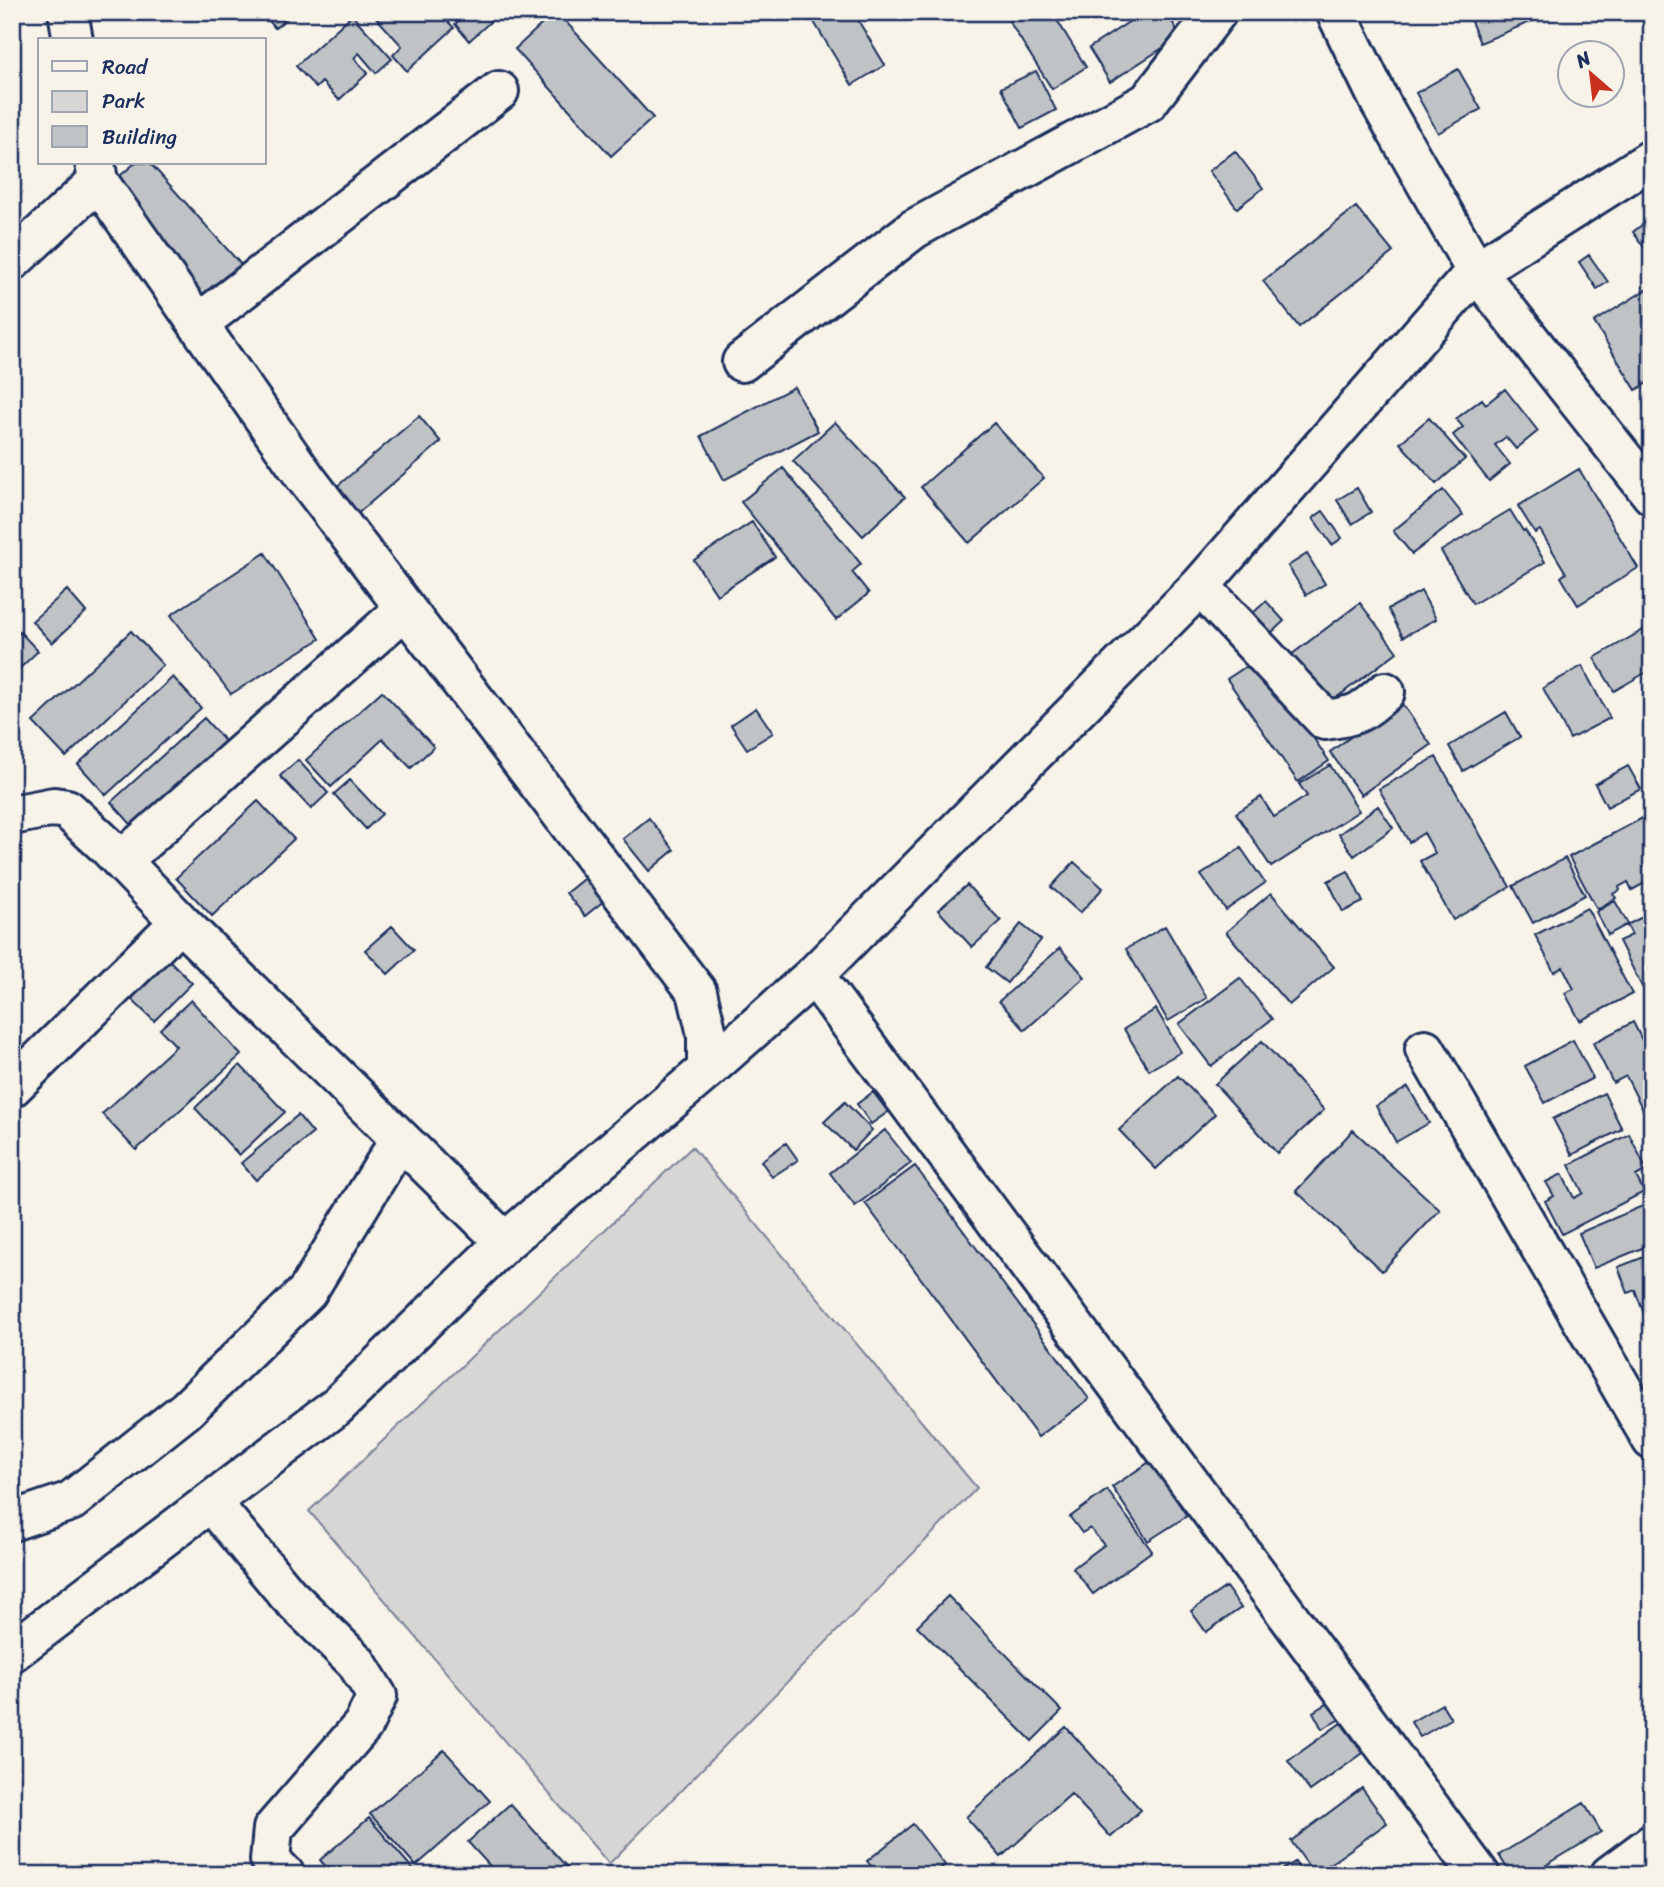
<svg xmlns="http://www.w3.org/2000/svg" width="1664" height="1887" viewBox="0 0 1664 1887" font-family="Sriracha,sans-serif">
	<rect width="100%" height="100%" fill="#f7f3e8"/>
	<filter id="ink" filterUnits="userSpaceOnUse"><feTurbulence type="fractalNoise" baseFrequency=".0143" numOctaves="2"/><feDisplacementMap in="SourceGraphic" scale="14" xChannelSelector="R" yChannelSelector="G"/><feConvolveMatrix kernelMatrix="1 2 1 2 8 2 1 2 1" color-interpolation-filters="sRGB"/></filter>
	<g filter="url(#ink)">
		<path fill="#d7d6d4" stroke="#798299" stroke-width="2" d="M692,1147L977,1488L609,1864L309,1511Z"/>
		<path fill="#c0c3c5" stroke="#1b2f5e" stroke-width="2" d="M262,12H295L275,28Z
			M371,12H439L454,28L407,71L393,55L402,46Z
			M468,12H482L490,22L469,41L455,24Z
			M555,12H557L653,118L611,156L515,49Z
			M808,12H853L885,65L852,85Z
			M1023,12H1052L1086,67L1052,89L1009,21Z
			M1144,12H1166L1181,36L1110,82L1089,48Z
			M1467,12H1532L1535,20L1480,43Z
			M352,15L392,59L376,73L359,53L354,58L368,73L339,100L322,82L316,88L296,66Z
			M1458,69L1481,109L1438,133L1416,93Z
			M1036,71L1056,110L1022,128L1001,88Z
			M1235,151L1263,188L1237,208L1209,171Z
			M135,163H150L244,268L208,300L107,187Z
			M1356,207L1393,252L1299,327L1263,281Z
			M1648,220L1652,224V245L1646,250L1633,232Z
			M1589,255L1608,282L1597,289L1579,262Z
			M1652,286V390L1647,383L1636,390L1594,322Z
			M794,387L818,431L724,480L701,436Z
			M1505,389L1538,431L1516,449L1506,437L1495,445L1510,464L1489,481L1453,435L1463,427L1456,419L1482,399L1486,404Z
			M419,416L441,442L356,515L334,489Z
			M1429,418L1465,459L1436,484L1400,443Z
			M835,422L905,497L863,536L793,461Z
			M994,423L1044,478L969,543L921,487Z
			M783,468L861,564L852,572L869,593L836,620L741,502Z
			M1579,469L1638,568L1578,605L1561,577L1566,573L1540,530L1535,533L1518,506Z
			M1357,488L1371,512L1352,524L1337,500Z
			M1443,490L1463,515L1412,554L1393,531Z
			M1510,510L1523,531L1525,530L1545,562L1473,604L1441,551Z
			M1323,511L1342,538L1332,545L1313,518Z
			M752,522L775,557L717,595L694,560Z
			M265,553L320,639L231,694L171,615Z
			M1307,554L1325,584L1306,595L1288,566Z
			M67,590L86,612L52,643L32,621Z
			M1421,591L1436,619L1403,637L1388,609Z
			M1266,601L1284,621L1269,635L1251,615Z
			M1360,603L1397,652L1324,707L1287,658Z
			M1652,625V669L1614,691L1594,658Z
			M131,631L163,665L66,757L33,722Z
			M20,632L38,651L12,676V640Z
			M1259,658L1329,761L1298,782L1227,679Z
			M1582,666L1610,718L1570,739L1543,688Z
			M173,677L201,708L106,795L78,764Z
			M382,691L434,747L411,768L383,739L331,787L306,760Z
			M1400,701L1431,745L1361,795L1330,752Z
			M756,708L773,733L747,749L731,725Z
			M1506,712L1520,737L1463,771L1449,746Z
			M204,718L232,749L139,833L111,802Z
			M1436,757L1510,887L1453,920L1420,861L1435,853L1424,833L1409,842L1379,789Z
			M298,760L328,793L311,809L280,776Z
			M1330,765L1359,811L1271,867L1236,813L1261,797L1274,817L1307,796L1299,784Z
			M1628,766L1641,789L1607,807L1595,784Z
			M350,780L382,814L366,829L334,794Z
			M258,801L294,839L212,916L176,878Z
			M1378,806L1393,828L1354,856L1339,834Z
			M1652,813V879L1632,890L1628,882L1619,887L1620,890L1613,894L1616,898L1597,909L1569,857Z
			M649,818L674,850L649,871L623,839Z
			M1241,848L1265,883L1226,910L1201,875Z
			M1565,858L1585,895L1533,923L1513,886Z
			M1074,862L1103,888L1080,913L1051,887Z
			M1348,871L1363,902L1343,912L1328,881Z
			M587,876L606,899L585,916L566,893Z
			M967,885L1001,921L972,947L938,910Z
			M1271,893L1334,967L1289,1005L1226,932Z
			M1615,901L1628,924L1608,935L1596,912Z
			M1652,905V982L1642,987L1619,941L1632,935L1627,925L1650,913L1647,908Z
			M1587,908L1632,994L1580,1021L1565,993L1574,989L1563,967L1554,972L1535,935Z
			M1021,924L1041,940L1007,983L986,967Z
			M392,926L414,950L388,974L365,950Z
			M1165,926L1207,998L1168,1021L1126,949Z
			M1060,948L1085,977L1025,1030L999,1001Z
			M161,952L192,983L154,1021L123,991Z
			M1240,978L1272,1019L1211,1066L1179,1024Z
			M191,1000L241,1055L136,1150L102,1114L176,1046L160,1029Z
			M1156,1009L1181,1052L1149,1070L1124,1029Z
			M1633,1022L1652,1060V1121L1649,1122L1626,1076L1613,1083L1593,1043Z
			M1573,1040L1593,1078L1545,1103L1525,1066Z
			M1262,1041L1324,1110L1277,1153L1215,1084Z
			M240,1065L285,1112L239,1155L195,1108Z
			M1178,1076L1215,1114L1156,1169L1119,1130Z
			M1408,1087L1429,1123L1396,1142L1376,1106Z
			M873,1092L888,1112L871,1124L857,1104Z
			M1604,1093L1622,1129L1572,1155L1553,1119Z
			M845,1102L872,1130L853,1150L824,1122Z
			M298,1115L313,1133L256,1180L241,1163Z
			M885,1130L911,1163L855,1206L830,1173Z
			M1353,1130L1440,1210L1382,1271L1296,1191Z
			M1629,1134L1647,1170L1636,1176L1644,1192L1562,1234L1545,1201L1554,1196L1546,1182L1562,1174L1574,1198L1583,1193L1569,1165Z
			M786,1143L798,1160L772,1177L761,1161Z
			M915,1166L1089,1399L1038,1437L865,1203Z
			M1652,1202V1244L1594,1268L1579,1233Z
			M1652,1254V1317L1646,1319L1635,1290L1628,1293L1618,1267Z
			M1151,1461L1187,1516L1148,1541L1112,1487Z
			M1107,1490L1152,1551L1093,1594L1073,1568L1104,1545L1090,1528L1082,1533L1070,1517Z
			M1226,1587L1241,1608L1206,1632L1191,1611Z
			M948,1596L1062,1711L1032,1741L917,1626Z
			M1340,1697L1349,1714L1322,1729L1313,1712Z
			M1442,1704L1451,1719L1420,1737L1411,1722Z
			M1341,1723L1363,1753L1310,1791L1288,1761Z
			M1066,1727L1141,1810L1111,1837L1071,1794L1001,1857L966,1817Z
			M444,1750L490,1801L416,1866L370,1814Z
			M1362,1788L1387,1823L1315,1875L1291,1841Z
			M1584,1803L1601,1832L1530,1875H1511L1499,1855Z
			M510,1804L574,1875H498L468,1842Z
			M369,1818L418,1875H333L320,1860Z
			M913,1824L945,1865L932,1875H878L867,1861Z
			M1295,1862L1303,1875H1274Z"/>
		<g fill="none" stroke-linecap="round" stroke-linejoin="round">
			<defs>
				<path id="minor" d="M68,12L73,40
					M1336,12L1380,102L1476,271L1652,495
					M95,163L98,181L305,477L697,992L707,1034V1070
					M12,261L98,181
					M198,324L499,91
					M742,362L914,229L1148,102L1217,12
					M1200,586L1325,720C1358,715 1360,714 1385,692
					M12,815L54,807L67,809L108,847L180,922L505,1242
					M121,861L405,609
					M814,975L1480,1875
					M1425,1049L1652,1440
					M12,1087L180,922
					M211,1502L288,1595L356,1662L377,1696L363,1725L273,1829L270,1860L285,1875
					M12,1521L71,1501L186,1410L307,1292L400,1139
					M12,1652L337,1406L505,1242L707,1070L814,975L1200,586L1476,271L1652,159
					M1610,1875L1652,1844"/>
			</defs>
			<use href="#minor" stroke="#1b2f5e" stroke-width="44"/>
			<use href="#minor" stroke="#f7f3e8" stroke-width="38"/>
		</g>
	</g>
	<rect width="1664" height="1887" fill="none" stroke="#f7f3e8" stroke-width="42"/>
	<rect x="21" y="21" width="1622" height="1845" fill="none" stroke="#1b2f5e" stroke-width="2.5" filter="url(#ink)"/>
	<rect x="38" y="38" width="228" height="126" fill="#f7f3e8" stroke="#9fa5b1" stroke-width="2"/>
	<rect x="52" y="61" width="35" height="10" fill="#f7f3e8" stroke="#9fa5b1" stroke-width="2"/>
	<text x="102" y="74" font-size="21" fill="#1b2f5e">Road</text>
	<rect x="52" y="91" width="35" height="21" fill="#d7d6d4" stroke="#9fa5b1" stroke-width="2"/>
	<text x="102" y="108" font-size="21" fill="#1b2f5e">Park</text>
	<rect x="52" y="126" width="35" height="21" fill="#c0c3c5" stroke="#9fa5b1" stroke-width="2"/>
	<text x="102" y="144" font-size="21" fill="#1b2f5e">Building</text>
	<g transform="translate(1591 74) rotate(332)"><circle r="33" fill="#f7f3e8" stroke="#9fa5b1" stroke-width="2"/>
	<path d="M0-5L12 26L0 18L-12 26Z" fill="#c8321e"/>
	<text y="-10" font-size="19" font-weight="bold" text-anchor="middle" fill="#1b2f5e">N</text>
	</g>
</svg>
